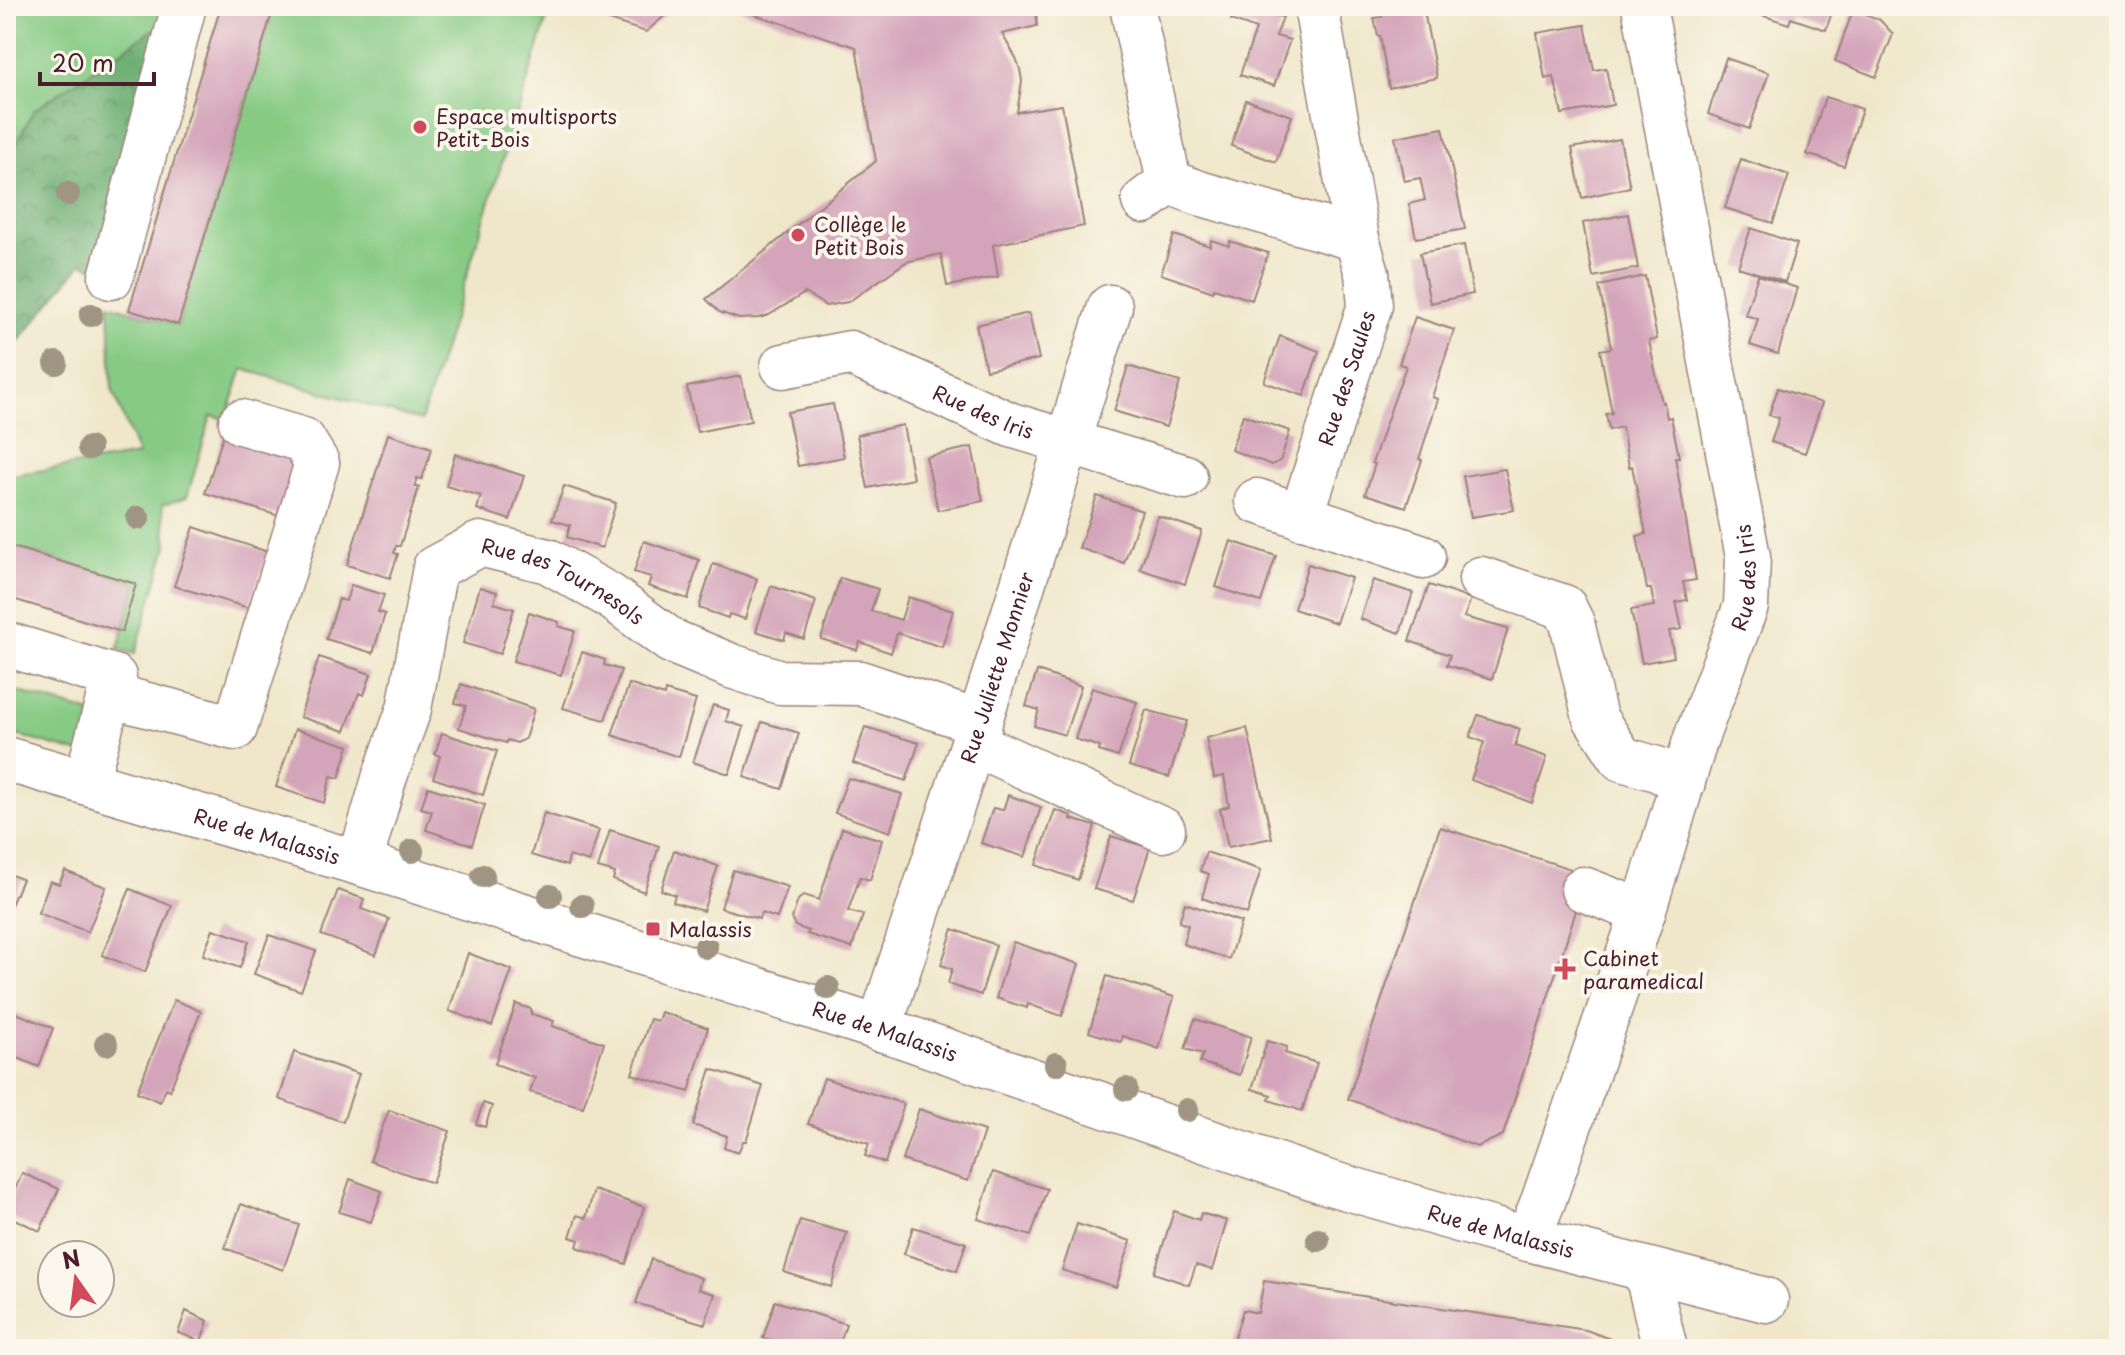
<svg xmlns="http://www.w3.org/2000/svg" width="2125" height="1355" viewBox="0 0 2125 1355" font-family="'Playpen Sans',sans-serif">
	<defs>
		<pattern id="forest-crowns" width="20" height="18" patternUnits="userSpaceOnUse" patternTransform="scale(2)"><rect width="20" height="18" fill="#6cae72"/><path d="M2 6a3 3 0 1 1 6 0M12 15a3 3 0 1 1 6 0" fill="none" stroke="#5b8d5e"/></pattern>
	</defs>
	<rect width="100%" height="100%" fill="#fbf7ec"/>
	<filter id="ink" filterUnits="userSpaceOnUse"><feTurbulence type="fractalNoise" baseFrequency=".0125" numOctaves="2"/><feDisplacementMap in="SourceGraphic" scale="16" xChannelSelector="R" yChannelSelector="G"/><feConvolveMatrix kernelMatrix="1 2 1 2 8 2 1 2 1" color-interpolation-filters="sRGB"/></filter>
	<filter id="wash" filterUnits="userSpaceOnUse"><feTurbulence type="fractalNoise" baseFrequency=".006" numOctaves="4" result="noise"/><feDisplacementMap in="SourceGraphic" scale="32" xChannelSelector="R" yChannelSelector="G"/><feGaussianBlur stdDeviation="1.8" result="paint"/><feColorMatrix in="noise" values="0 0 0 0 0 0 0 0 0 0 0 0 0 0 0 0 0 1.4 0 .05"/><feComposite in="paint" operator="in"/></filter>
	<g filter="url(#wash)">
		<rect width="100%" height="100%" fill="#f0e7cb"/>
		<path fill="#86ca84" stroke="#687458" stroke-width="2" d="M6,6H184L175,36L34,110L6,163Z
			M274,6H551L421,421L243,369L226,419L211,416L187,497L162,505L167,546L135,654L118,649L136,584L6,545V476L138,455L112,389L109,304L178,325Z
			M6,688L92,713L80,753L6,732Z"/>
		<path fill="url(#forest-crowns)" stroke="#5b664e" stroke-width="2" d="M154,29L175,36L111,277L82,263L6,357V163L34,110Z"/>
		<g id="blocks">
			<path fill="#d4a4ba" d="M221,6H274L178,325L129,310Z
				M605,6H670L668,13L646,32L602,18Z
				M728,6H1036L1037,26L1002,34L1016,58L1020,69L1022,81L1017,112L1062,105L1084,226L993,245L998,277L947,286L941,254L906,262L848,302L826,306L805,293L769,315L759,318L739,319L719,312L706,299L876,161L856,47Z
				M1236,6H1280L1277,16L1283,17L1276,36L1290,40L1274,86L1240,75L1256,29L1231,20Z
				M1380,6H1423L1437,78L1389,88L1380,36H1378L1374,18L1382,17Z
				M1754,6H1834L1826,30L1791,18L1789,24L1752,12Z
				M1853,10L1879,19L1893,34L1876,77L1835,61Z
				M1585,25L1594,70L1606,68L1613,105L1562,114L1554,77L1545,79L1537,33Z
				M1726,58L1769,73L1749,129L1708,114Z
				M1825,97L1862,109L1844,166L1807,154Z
				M1246,100L1292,116L1276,162L1231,146Z
				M1443,128L1465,229L1416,238L1409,204L1425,200L1420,178L1404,181L1395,137Z
				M1620,139L1630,187L1582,198L1572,148Z
				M1741,159L1789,175L1773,223L1725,208Z
				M1628,214L1638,268L1593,277L1583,223Z
				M1751,228L1797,244L1785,282L1738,267Z
				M1174,235L1210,246L1211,240L1229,246L1230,241L1268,253L1252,300L1214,288L1213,292L1161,274Z
				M1464,245L1473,294L1430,303L1420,253Z
				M1758,275L1797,288L1778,354L1750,345L1758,319L1745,315Z
				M1645,276L1657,339L1649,341L1662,403L1664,402L1667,418L1671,417L1679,457H1675L1696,580L1683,582L1687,600L1676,602L1682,629L1669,631L1674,657L1642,663L1631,610L1654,606L1651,589H1647L1637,536L1646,534L1632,466L1629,467L1622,427L1609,430L1606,414L1612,413L1600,350L1611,348L1599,286Z
				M1029,313L1039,359L986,370L976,325Z
				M1415,317L1454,330L1432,397L1438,399L1419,459L1422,460L1406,507L1365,494L1375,464L1372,463L1406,366L1399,364Z
				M1280,336L1319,351L1304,396L1264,382Z
				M1128,366L1180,382L1166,427L1114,411Z
				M741,376L751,421L697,432L687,387Z
				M1778,388L1822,403L1805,453L1771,442L1779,418L1769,415Z
				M833,404L844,457L798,466L787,412Z
				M1243,415L1290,431L1280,461L1272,465L1231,450Z
				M903,425L913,479L868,488L857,435Z
				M224,433L297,458L279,516L205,493Z
				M388,434L432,448L422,479L417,478L415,487H419L400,546H396L394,553L398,554L390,578L347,565Z
				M972,447L983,501L938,510L926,457Z
				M455,454L524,476L510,520L477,509L481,496L446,486Z
				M1505,469L1514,510L1471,517L1463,476Z
				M564,486L616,503L602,548L567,537L570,525L552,520Z
				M1097,496L1142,511L1124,563L1079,548Z
				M1158,516L1202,531L1185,584L1140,569Z
				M194,527L268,552L249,608L174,586Z
				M644,541L699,560L688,599L648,586L651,577L634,572Z
				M1231,541L1276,556L1261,602L1216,587Z
				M6,545L136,584L122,632L6,597Z
				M713,564L757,579L745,619L729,614L728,618L699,608Z
				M1308,564L1351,578L1336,623L1294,609Z
				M840,578L878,589L871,611L901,620L908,597L953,611L942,647L897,633L891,653L860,642L857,650L821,639Z
				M1373,580L1413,593L1400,633L1360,619Z
				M351,585L384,595L378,612L385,614L373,653L326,639L339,599L346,601Z
				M1429,585L1471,599L1464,617L1508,629L1492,679L1447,665L1450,655L1409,641Z
				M771,586L816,601L804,639L786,633L784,640L756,631Z
				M480,587L497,592L494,603L514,609L500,654L463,643Z
				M529,612L559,622L558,626L575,631L561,675L513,661Z
				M582,652L605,660L604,665L621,670L605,720L563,708Z
				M319,657L371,674L364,695L359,693L345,731L300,717Z
				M1037,671L1081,686L1065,735L1034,726L1039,710L1026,706Z
				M461,684L534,709L525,739L517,743L507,740L506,743L459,728L466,706L455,703Z
				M629,684L664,696L665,691L696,700L679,757L612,735Z
				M1092,688L1137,702L1118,757L1099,751L1100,747L1075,739Z
				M713,705L729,710L726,721L744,727L729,774L693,762Z
				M1146,710L1187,721L1169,777L1129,766Z
				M1478,715L1520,729L1515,746L1547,757L1532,803L1471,780L1484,742L1470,737Z
				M762,722L799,733L782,789L744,777Z
				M865,727L919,743L906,781L853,763Z
				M1247,728L1272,838L1228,847L1220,809L1229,806L1224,776L1214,778L1206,738Z
				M295,729L349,746L339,778L331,776L324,803L276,787Z
				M442,733L497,751L483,795L433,778L440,756L435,754Z
				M848,778L902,794L890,832L835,813Z
				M428,787L485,805L472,845L426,830L432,811L421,808Z
				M1008,795L1041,807L1025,857L981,843L993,808L1003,810Z
				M1055,810L1072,816L1071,819L1095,826L1078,880L1036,865Z
				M544,813L599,830L589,862L569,856L567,866L531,855Z
				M1440,827L1571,869L1583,889L1503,1135L1477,1147L1348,1099Z
				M842,828L882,840L870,880L860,877L848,911L863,915L852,948L807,934L809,931L795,926L792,919L798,900L804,895L819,900Z
				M610,830L659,846L644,892L613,880L615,873L598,868Z
				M1111,836L1150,848L1133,900L1094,889Z
				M674,850L718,866L703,911L673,902L675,895L661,890Z
				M1206,852L1261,870L1247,914L1202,898L1209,874L1200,871Z
				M733,870L788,887L777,918L761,913L759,919L721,908Z
				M65,871L106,887L88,932L38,913L50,881L59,884Z
				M6,873L22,879L6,917Z
				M130,889L172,906L145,972L102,955Z
				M338,890L364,899L361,909L389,919L376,955L321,935Z
				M1185,903L1241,922L1229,959L1183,944L1188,925L1179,922Z
				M213,929L249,941L240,968L203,955Z
				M953,929L996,945L981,995L948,984L952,969L941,965Z
				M269,935L316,951L301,991L254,974Z
				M1013,942L1079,964L1062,1016L1028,1004L1027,1008L996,998Z
				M468,953L512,970L492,1026L449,1011Z
				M1107,976L1174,997L1159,1049L1123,1036L1121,1042L1089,1032Z
				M174,1000L201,1011L170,1090L166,1088L160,1102L137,1092Z
				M516,1004L531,1009V1014L554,1021L552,1026L604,1043L583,1107L530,1092L535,1078L495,1064Z
				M6,1009L53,1028L39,1067L6,1053Z
				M661,1012L708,1028L689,1092L632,1074L650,1019L658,1021Z
				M1195,1019L1251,1037L1240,1075L1200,1062L1203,1054L1185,1049Z
				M1267,1041L1287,1047L1285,1053L1317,1063L1302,1111L1269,1100L1271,1095L1252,1089Z
				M294,1052L359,1074L343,1122L279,1099Z
				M711,1069L763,1086L746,1141H743L738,1153L724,1148L727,1136L693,1125Z
				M824,1078L904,1104L885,1163L865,1156L869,1144L808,1124Z
				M483,1103L492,1106L485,1127L476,1124Z
				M919,1109L984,1131L968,1181L902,1160Z
				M389,1110L450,1131L432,1183L370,1161Z
				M993,1172L1047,1189L1031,1236L978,1219Z
				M22,1173L59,1189L40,1231L6,1215V1210Z
				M350,1179L382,1191L371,1222L339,1212Z
				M594,1190L644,1207L626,1264L577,1247L579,1240L570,1237L577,1215L586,1218Z
				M241,1204L299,1225L283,1270L225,1248Z
				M1174,1211L1199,1220L1201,1213L1227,1221L1212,1270L1196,1265L1189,1285L1154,1273Z
				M800,1220L847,1233L831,1287L784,1272Z
				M1077,1224L1131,1241L1116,1287L1062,1270Z
				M913,1227L966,1243L957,1271L904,1254Z
				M651,1259L701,1278L698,1289L715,1294L705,1324L636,1303Z
				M1264,1281L1586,1330L1610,1339L1622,1349H1231L1243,1310L1258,1313Z
				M775,1301L846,1324L838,1349H793V1347L763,1338Z
				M186,1311L208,1321L201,1341L178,1333Z"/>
		</g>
	</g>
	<g filter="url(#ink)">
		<use href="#blocks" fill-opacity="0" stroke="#9d837b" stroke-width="2"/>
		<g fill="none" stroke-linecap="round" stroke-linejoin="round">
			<defs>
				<g id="minor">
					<path d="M1132,6L1169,182L1144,201"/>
					<path d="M1169,182L1199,193L1357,239"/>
					<path d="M111,277L184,6"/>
					<path id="s1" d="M783,366L850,353L1011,425L1185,477"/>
					<path d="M1257,501L1423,557"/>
					<path id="s2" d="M1301,517L1370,305L1367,273L1357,239L1316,6"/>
					<path d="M1481,579L1564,607L1572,623L1595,718L1622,759L1657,769L1683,782"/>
					<path d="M6,644L114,677L86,782"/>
					<path d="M109,695L235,728L317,463L303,440L241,422"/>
					<path d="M973,743L1163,830"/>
					<path id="s3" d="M6,759L362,864L894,1033L1323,1181L1494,1230L1766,1300"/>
					<path id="s4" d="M362,864L366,841L384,779L409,709L435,568L480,544L548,561L610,596L671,641L731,666L780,682L860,683L980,723"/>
					<path d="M1583,889L1643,912"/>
					<path id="s5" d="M879,1029L973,743L1110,307"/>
					<path id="s6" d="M1528,1239L1544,1199L1643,912L1696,738L1746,606L1748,557L1644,6"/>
					<path d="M1646,1270L1665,1349"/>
				</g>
			</defs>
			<use href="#minor" stroke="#9d837b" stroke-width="47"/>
			<use href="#minor" stroke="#fff" stroke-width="44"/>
		</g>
		<g fill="#9f9582">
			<circle cx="68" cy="194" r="12"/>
			<circle cx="91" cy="315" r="12"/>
			<circle cx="56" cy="363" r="12"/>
			<circle cx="89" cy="448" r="12"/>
			<circle cx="138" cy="518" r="12"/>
			<circle cx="412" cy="851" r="12"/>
			<circle cx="483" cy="876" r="12"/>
			<circle cx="550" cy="896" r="12"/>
			<circle cx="582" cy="906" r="12"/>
			<circle cx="706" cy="947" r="12"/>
			<circle cx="828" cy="988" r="12"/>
			<circle cx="106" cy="1044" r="12"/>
			<circle cx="1056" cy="1064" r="12"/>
			<circle cx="1126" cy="1089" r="12"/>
			<circle cx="1187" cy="1110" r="12"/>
			<circle cx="1318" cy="1240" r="12"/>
		</g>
	</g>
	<g fill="#d1495b" stroke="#fbf7ec" stroke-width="3">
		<circle cx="420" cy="127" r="8"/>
		<circle cx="798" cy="235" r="8"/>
		<rect x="645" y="921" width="16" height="16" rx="4"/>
		<path d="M1561 957h8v8h8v8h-8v8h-8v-8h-8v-8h8z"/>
	</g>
	<g text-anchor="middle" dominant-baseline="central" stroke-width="8" stroke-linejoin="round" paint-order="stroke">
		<g font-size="20" fill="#4a1f2b" stroke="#fbf7ec" text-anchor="start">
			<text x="436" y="116">Espace multisports<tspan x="436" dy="23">Petit-Bois</tspan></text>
			<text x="814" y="224">Collège le<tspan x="814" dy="23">Petit Bois</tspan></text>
			<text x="669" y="929">Malassis</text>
			<text x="1583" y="958">Cabinet<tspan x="1583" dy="23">paramedical</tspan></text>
		</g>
		<g font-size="20" fill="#4a1f2b" stroke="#fbf7ec">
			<text stroke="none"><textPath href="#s2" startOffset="146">Rue des Saules</textPath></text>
			<text stroke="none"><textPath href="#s1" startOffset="214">Rue des Iris</textPath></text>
			<text stroke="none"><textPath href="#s6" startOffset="698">Rue des Iris</textPath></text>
			<text stroke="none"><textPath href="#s4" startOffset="448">Rue des Tournesols</textPath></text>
			<text stroke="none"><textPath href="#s5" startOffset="380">Rue Juliette Monnier</textPath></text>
			<text stroke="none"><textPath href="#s3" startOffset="272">Rue de Malassis</textPath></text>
			<text stroke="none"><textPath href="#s3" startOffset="920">Rue de Malassis</textPath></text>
			<text stroke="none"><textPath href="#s3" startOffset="1568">Rue de Malassis</textPath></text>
		</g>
	</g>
	<rect width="2125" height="1355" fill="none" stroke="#fbf7ec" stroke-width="32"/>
	<g transform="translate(76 1279) rotate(346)"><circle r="38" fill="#fbf7ec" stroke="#b4a19f" stroke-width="2"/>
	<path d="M0-6L14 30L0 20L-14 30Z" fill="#d1495b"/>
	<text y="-12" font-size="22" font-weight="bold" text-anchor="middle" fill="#4a1f2b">N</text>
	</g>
	<path d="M40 72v12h114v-12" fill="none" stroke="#4a1f2b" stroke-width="4"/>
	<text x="52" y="72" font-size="24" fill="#4a1f2b" stroke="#fbf7ec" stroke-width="6" paint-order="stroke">20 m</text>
</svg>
